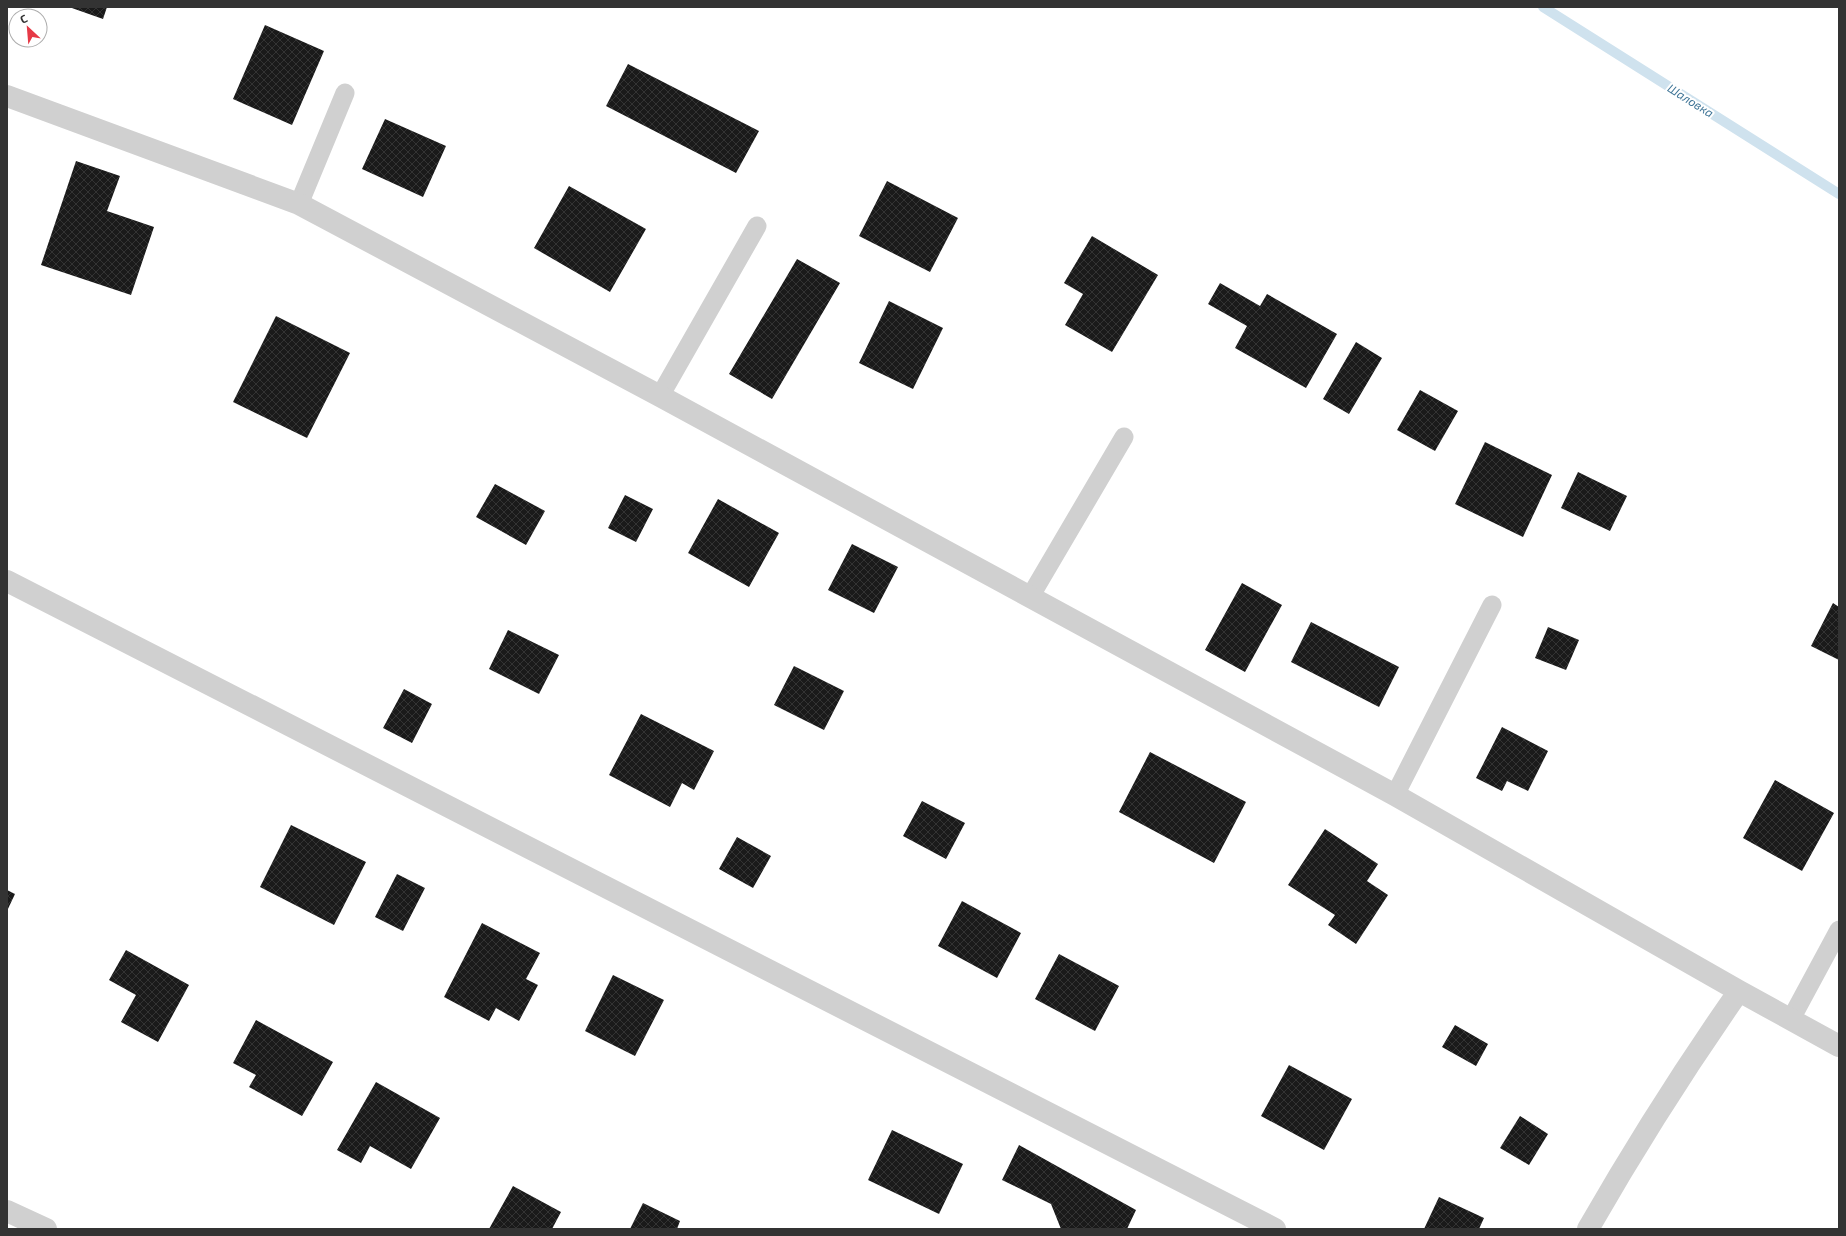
<svg xmlns="http://www.w3.org/2000/svg" width="1846" height="1236" viewBox="0 0 1846 1236" font-family="'Exo 2',sans-serif">
	<defs>
		<pattern id="building-cross-hatch" width="8" height="8" patternUnits="userSpaceOnUse"><rect width="8" height="8" fill="#1a1a1a"/><path d="M0 0l8 8M0 8l8-8" fill="none" stroke="#333"/></pattern>
	</defs>
	<rect width="100%" height="100%" fill="#fff"/>
	<g fill="none" stroke-linecap="round" stroke-linejoin="round">
		<path stroke="#cfe2ee" stroke-width="10" d="M1543,7L1839,194"/>
	</g>
	<path fill="url(#building-cross-hatch)" d="M69,7H107L103,19Z
		M265,25L324,51L292,125L233,99Z
		M628,64L759,131L736,173L606,106Z
		M385,119L446,146L423,197L362,169Z
		M76,161L120,176L107,211L154,227L131,295L41,265Z
		M887,181L958,218L930,272L859,236Z
		M569,186L646,229L610,292L534,248Z
		M1092,236L1158,275L1112,352L1065,325L1083,294L1064,283Z
		M797,259L840,283L772,399L729,374Z
		M1220,283L1260,306L1267,294L1337,334L1306,388L1235,348L1247,326L1208,304Z
		M889,301L943,328L913,389L859,363Z
		M276,316L350,353L307,438L233,402Z
		M1356,342L1382,358L1349,414L1323,399Z
		M1420,390L1458,411L1435,451L1397,430Z
		M1485,442L1552,475L1523,537L1455,504Z
		M1578,472L1627,496L1610,531L1561,508Z
		M495,484L545,511L526,545L476,517Z
		M625,495L653,509L636,542L608,528Z
		M718,499L779,533L749,587L688,553Z
		M852,544L898,567L874,613L828,590Z
		M1242,583L1282,605L1245,672L1205,650Z
		M1833,603L1839,607V660L1811,646Z
		M1311,622L1399,667L1379,707L1291,662Z
		M1548,627L1579,640L1566,670L1535,658Z
		M508,630L559,655L539,694L489,669Z
		M794,666L844,691L824,730L774,705Z
		M404,689L432,704L412,743L383,728Z
		M641,714L714,751L694,790L682,783L670,807L609,775Z
		M1502,727L1548,751L1528,791L1507,781L1502,791L1476,778Z
		M1150,752L1246,802L1214,863L1119,812Z
		M1775,780L1834,813L1802,871L1743,838Z
		M922,801L965,823L946,859L903,836Z
		M291,825L366,862L334,925L260,887Z
		M1325,829L1378,864L1367,881L1388,895L1356,944L1328,925L1335,915L1288,885Z
		M737,837L771,856L753,888L719,869Z
		M397,874L425,888L403,931L375,917Z
		M7,890L15,894L7,911Z
		M962,901L1021,933L997,978L938,946Z
		M482,923L540,953L526,979L538,985L519,1021L496,1008L489,1021L444,997Z
		M126,950L189,985L158,1042L121,1022L136,995L109,980Z
		M1059,954L1119,986L1095,1031L1035,999Z
		M613,975L664,1000L635,1056L585,1031Z
		M256,1020L333,1062L302,1116L249,1087L256,1075L233,1063Z
		M1455,1025L1488,1044L1476,1066L1442,1047Z
		M1289,1065L1352,1099L1324,1150L1261,1116Z
		M376,1082L440,1118L411,1169L370,1146L361,1163L337,1150Z
		M1520,1116L1548,1134L1529,1165L1500,1148Z
		M892,1130L963,1164L939,1214L868,1180Z
		M1019,1145L1136,1210L1127,1229H1061L1051,1204L1002,1180Z
		M513,1186L561,1212L552,1229H489Z
		M1439,1197L1484,1218L1479,1229H1424Z
		M643,1203L680,1221L677,1229H630Z"/>
	<g fill="none" stroke-linecap="round" stroke-linejoin="round">
		<path stroke="#d0d0d0" stroke-width="19" d="M299,204L345,93
			M660,396L757,226
			M1030,597L1124,437
			M1395,795L1492,605
			M1791,1019L1839,930"/>
		<path stroke="#d0d0d0" stroke-width="22" d="M7,96L299,204L660,396L1395,795L1739,991L1839,1046
			M7,581L1275,1229
			M7,1211L46,1229
			M1588,1229C1635,1147 1685,1068 1739,991"/>
	</g>
	<g text-anchor="middle" dominant-baseline="central" stroke-width="4" stroke-linejoin="round" paint-order="stroke">
		<g font-size="12" font-style="italic" fill="#3f7597" stroke="#fff">
			<text transform="translate(1691 100) rotate(32)">Шаловка</text>
		</g>
	</g>
	<rect width="1846" height="1236" fill="none" stroke="#333333" stroke-width="16"/>
	<g transform="translate(28 28) rotate(334)"><circle r="19" fill="#ffffff" stroke="#adadad"/>
	<path d="M0-3L7 15L0 10L-7 15Z" fill="#e63946"/>
	<text y="-6" font-size="11" font-weight="bold" text-anchor="middle" fill="#333333">С</text>
	</g>
</svg>
